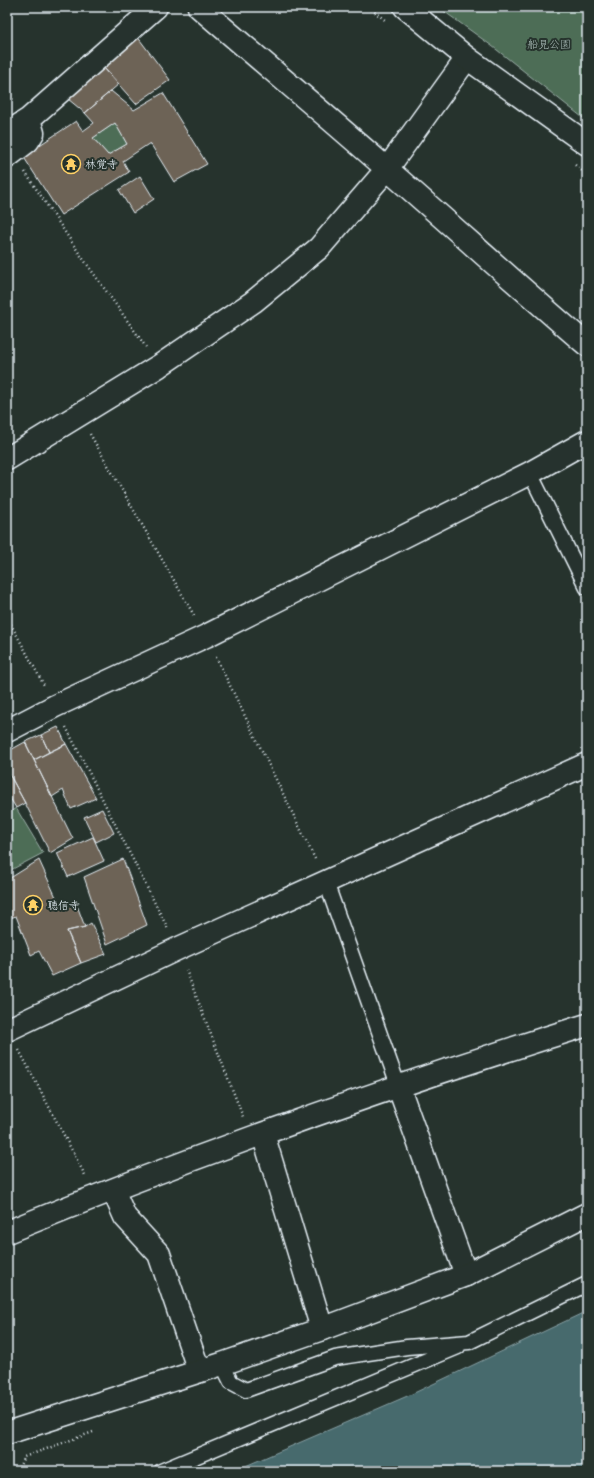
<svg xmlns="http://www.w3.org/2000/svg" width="594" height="1478" viewBox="0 0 594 1478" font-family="Pangolin,'Klee One',sans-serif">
	<rect width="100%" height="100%" fill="#26332d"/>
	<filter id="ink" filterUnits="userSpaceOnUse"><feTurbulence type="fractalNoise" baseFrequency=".025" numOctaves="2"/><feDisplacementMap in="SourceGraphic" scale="8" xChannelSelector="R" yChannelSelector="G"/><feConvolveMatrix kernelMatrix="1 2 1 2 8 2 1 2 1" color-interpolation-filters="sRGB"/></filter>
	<g filter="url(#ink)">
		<path fill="#4e6d57" stroke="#9bafa8" d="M438,7H587V121L492,46Z
			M115,123L127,144L108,155L93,138Z
			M16,808L43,853L7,872V814Z"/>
		<path fill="#476a6d" stroke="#87a0a5" d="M587,1311V1471H234L412,1394Z"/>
		<path fill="#6d6356" stroke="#e8f1f8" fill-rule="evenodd" d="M137,36L170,80L136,104L103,67Z
			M103,67L119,84L85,113L68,99Z
			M111,91L134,110L163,93L207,164L174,182L150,143L123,161L129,172L61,215L23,156L76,121L83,131L94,123L85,113ZM115,123L127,144L108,155L93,138Z
			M140,176L154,199L133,213L119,190Z
			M58,727L66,744L49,752L41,735Z
			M41,735L49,752L34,760L25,742Z
			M25,742L73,839L50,853L25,803L7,770V752Z
			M66,744L96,798L71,809L63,790L52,797L34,760Z
			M7,770L25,803L16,808L7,793Z
			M102,809L114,833L96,842L84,817Z
			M93,837L104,861L68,877L57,853Z
			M123,859L147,925L107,944L84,877Z
			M39,860L60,906L75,900L85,927L67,931L81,963L52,976L39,951L31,955L16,916L7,919V880Z
			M91,923L106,954L81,963L67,931L85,927Z"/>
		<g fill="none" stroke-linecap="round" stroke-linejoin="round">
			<defs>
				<path id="lane" d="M530,473L587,588
					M326,882L398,1085
					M222,1364L231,1382L246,1390L335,1358L407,1347L469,1342L587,1284
					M161,1471L458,1347"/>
				<path id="street" d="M199,7C261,61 325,114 387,169C454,227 519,287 587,345
					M7,133L29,119L156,7
					M7,157L28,141L33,133L29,119
					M7,459L159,366L253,302L319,248L387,169L467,58
					M7,731L55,706L206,636L530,473L587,441
					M398,1085L466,1275
					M263,1134L322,1329
					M113,1190L125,1217L159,1254L199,1371
					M7,1232C197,1154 391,1086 587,1025"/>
				<path id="secondary" d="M405,7L467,58L587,144
					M7,1030L177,949L587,764
					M7,1433L222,1364L322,1329L466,1275L587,1214"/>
			</defs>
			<use href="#lane" stroke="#e8f1f8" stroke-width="17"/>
			<use href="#street" stroke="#e8f1f8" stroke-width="25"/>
			<use href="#secondary" stroke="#e8f1f8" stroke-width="25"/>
			<path stroke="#e8f1f8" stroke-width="2.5" stroke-dasharray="1 3" stroke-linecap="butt" d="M368,7L385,20
				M7,93L15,102
				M575,165L587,175
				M25,172L79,253L146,347
				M90,434L195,617
				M7,617L45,687
				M216,657L316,861
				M66,727L168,929
				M186,970L243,1117
				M19,1050L86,1177
				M17,1471L24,1457L93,1432"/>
			<use href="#lane" stroke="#26332d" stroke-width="14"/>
			<use href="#street" stroke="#26332d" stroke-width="22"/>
			<use href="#secondary" stroke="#26332d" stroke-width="22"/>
		</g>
	</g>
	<defs>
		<symbol id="temple-ring" viewBox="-11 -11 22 22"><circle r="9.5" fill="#26332d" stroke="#ffd166" stroke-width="1.5"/><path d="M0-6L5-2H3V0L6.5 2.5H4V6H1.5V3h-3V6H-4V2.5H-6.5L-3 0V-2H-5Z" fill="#ffd166"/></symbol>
	</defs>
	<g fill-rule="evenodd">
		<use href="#temple-ring" x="60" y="153" width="22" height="22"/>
		<use href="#temple-ring" x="22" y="894" width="22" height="22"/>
	</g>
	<g text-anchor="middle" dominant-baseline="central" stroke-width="4" stroke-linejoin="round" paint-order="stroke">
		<g font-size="11" fill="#aabcb8" stroke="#26332d">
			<text x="549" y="44">船見公園</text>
		</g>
		<g font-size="11" fill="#e8f1f8" stroke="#26332d" text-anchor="start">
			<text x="85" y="164">林覚寺</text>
			<text x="47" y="905">聴信寺</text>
		</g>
	</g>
	<rect width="594" height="1478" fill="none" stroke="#26332d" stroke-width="24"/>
	<rect x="12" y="12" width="570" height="1454" fill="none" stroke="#e8f1f8" stroke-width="1.5" filter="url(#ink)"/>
</svg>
